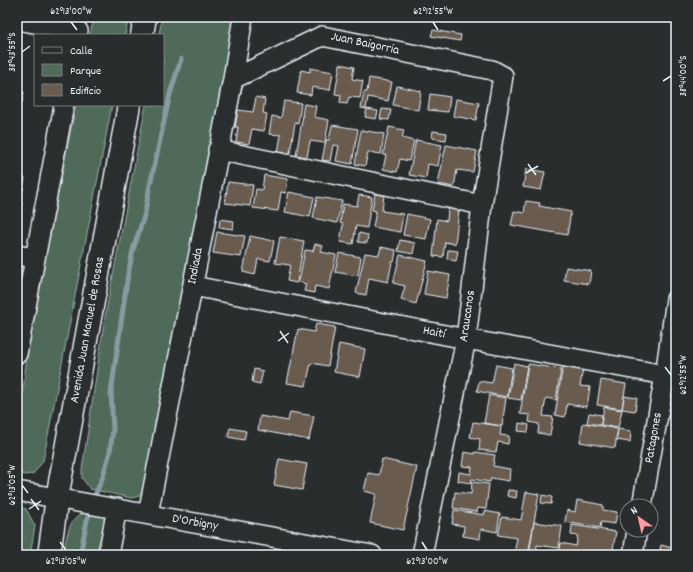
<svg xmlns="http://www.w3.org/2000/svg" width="693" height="572" viewBox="0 0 693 572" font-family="Dekko,sans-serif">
	<rect width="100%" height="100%" fill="#2a2d2e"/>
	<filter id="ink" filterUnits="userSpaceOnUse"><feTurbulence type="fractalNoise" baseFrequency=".025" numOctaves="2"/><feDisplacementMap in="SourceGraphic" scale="8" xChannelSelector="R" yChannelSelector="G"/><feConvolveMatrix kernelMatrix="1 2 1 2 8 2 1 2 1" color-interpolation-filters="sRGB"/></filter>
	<g filter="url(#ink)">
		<path fill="#506b59" stroke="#9caea8" d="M94,17H129L125,35H90Z
			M162,17H238L230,68L222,80L146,488L139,496L132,498L90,489L82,478V470L105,317L146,105H163V35H159Z
			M76,105H112L43,461L33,474L24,475L19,471L20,415L30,331Z
			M17,506L26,509L35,526L30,555H17Z
			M91,510L107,513L96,555H63C68,533 67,517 91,510Z"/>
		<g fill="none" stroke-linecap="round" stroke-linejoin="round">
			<path stroke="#869ca0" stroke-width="5" d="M94,498L103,476L110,452L113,429L111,393L128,274L133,250L145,213L149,190L170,94L181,59
				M80,555L87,520L91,510"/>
		</g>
		<path fill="#695c50" stroke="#e8f1f8" d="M433,30L461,35L460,41L431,36Z
			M340,64L354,67L352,79L363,81L360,98L349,97L347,104L340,103L341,95L335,94Z
			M310,68L333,72L330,90L312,87L311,95L297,93L301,70L310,72Z
			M369,78L392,82L388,101L368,97L366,109L361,108L364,92H367Z
			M397,86L421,91L418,110L393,105Z
			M17,91L24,92L22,103L17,102V105Z
			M430,94L450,97L448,112L428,110Z
			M256,97L265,99L263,113L267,114L264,131L252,129L249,144L236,142L238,127H235L238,110L253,112Z
			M456,99L479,103L476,120L453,116Z
			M284,101L301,103L298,124L295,123L290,153L278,152L281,135L269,134L272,116L281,118Z
			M304,104L316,106L314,117L329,120L325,143L310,141L307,157L296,155L303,115H302Z
			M367,109L378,111L376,119L365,117Z
			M382,109L391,110L389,120L380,119Z
			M332,125L358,129L352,164L336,161L339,146L333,145L330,161L322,160L326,140H329Z
			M389,127L404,130L402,138L414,141L409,161L400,159L397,172L383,169L386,155H383Z
			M361,130L384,134L381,154L368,152L365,166L355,164Z
			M433,131L447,133L446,140L432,138Z
			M416,140L442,145L438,166L428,164L426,178L409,175Z
			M446,145L477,151L473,172L457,170L454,187L438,184Z
			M526,169L545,172L541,190L523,187Z
			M264,175L288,179L286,193L281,192L278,211L253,208L256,189L262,190Z
			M17,176L25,178L21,200L17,199Z
			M228,182L253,185L250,206L225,203Z
			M289,192L314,197L310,217L285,212Z
			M375,194L384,195L382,211L403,214L400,232L373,227L376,211L372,210Z
			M359,195L372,197L367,228L356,226L353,244L340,242L343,224L340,223L343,204L357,206Z
			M317,197L342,201L337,223L313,218Z
			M526,201L540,203L539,206L571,212L567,235L511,225L514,211L524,213Z
			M17,202L22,203L17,228Z
			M448,208L459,210L455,244L445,242L443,257L433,256L437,219L447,221Z
			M407,214L430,219L426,239L403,235Z
			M220,219L234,221L233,229L219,227Z
			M217,232L245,236L241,257L213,253Z
			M359,233L368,235L367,243L358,242Z
			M250,236L274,241L270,261L258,259L255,275L243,272Z
			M280,237L304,241L297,283L287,281L290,265L275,263Z
			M400,240L415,243L413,254L398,251Z
			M315,244L323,246L321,252L336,255L329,289L315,286L314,293L304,291L306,284L299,282L305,250L313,251Z
			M381,247L396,250L394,262H392L388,282L369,278L366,295L356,293L365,253L379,255Z
			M448,250L458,251L456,261L447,259Z
			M339,253L361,257L358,276L335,272Z
			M400,255L427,261L416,304L401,300L405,286L393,283Z
			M566,267L591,271L589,284L564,280Z
			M428,271L450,275L446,298L424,294Z
			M316,324L335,327L328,366L311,363L306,386L287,383L298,329L314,332Z
			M339,344L365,349L360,377L334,372Z
			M514,363L527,366L521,400L508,398Z
			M528,364L561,369L556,400L546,398L543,416L553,417L550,435L538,433L539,424L529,422L530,415L520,414Z
			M496,365L512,368L507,397L477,391L479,381L492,383Z
			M563,365L583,369L580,386L590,387L587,407L567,404L565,417L555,415Z
			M254,369L263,371L260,384L252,382Z
			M601,380L626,384L622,409L597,405Z
			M489,395L506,398L502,426L484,423Z
			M624,396L637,398L635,411L622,409Z
			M604,407L622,410L618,428L601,425Z
			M290,412L314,416L309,440L258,430L260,416L288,421Z
			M589,413L602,415L601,425L587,423Z
			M473,422L501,426L500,435L509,436L508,444L498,442L496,452L479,450L480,439L470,437Z
			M519,423L529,425L528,432L518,431Z
			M583,423L618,429L615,448L580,442Z
			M230,428L246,431L244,440L228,437Z
			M618,429L631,431L630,442L616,440Z
			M464,452L475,454V452L495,455L493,466L510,469L509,481L491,478L490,482L472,479L471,483L458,481L459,472L471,474L472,467L462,466Z
			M279,459L307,464L302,490L274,485Z
			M382,459L417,467L403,530L370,523L376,494L364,491L368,473L379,475Z
			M472,482L489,484L486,509L478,508L477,512L453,508L455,492L471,494Z
			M508,490L517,491L516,498L507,496Z
			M526,492L539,494L528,555H521L514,554L517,538L498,535L502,517L521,520Z
			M542,495L552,497L551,504L541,503Z
			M577,500L603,505V510L617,512L615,524L601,522L600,528L565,522L567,510L575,512Z
			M454,510L484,515L485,511L500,514L497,532L481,529L480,539L463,536L464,526L452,524Z
			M534,522L562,526L559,548L537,545L536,555H529Z
			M572,525L616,532L612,555L595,553V555H559L561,543L576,546L578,536L571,535Z
			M661,545L676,549V555H659Z"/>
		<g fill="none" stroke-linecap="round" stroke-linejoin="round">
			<defs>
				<path id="minor" d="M17,20L78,31
					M233,79L322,36L492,70L503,76L482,205L466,339L422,555
					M218,150L482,205
					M17,255L35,258
					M193,286L466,339L676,377
					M17,354L64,105
					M17,491L372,555
					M642,506L665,375L676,299
					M148,514L233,79L243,17
					M108,555L117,508
					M633,555L637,530"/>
				<path id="major" d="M142,35L145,17
					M49,555L57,498L129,105"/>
			</defs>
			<use href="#minor" stroke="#e8f1f8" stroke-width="22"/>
			<use href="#major" stroke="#e8f1f8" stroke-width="25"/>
			<use href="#minor" stroke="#2a2d2e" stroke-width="19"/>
			<use href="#major" stroke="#2a2d2e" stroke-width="22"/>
		</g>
	</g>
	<path fill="none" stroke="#e8f1f8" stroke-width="1.5" d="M71,22L77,30M433,22L438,30M22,52L30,46M663,81L671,76M528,164L536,175M526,173L538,166M280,331L288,343M278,341L289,333M665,367L671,375M22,485L28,493M31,499L39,510M29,509L41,501M60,542L66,550M422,542L427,550"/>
	<g text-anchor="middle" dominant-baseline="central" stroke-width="3" stroke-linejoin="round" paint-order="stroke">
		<g font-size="13" fill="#e8f1f8" stroke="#2a2d2e">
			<text transform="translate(365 44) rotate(12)">Juan Baigorria</text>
			<text transform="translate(196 266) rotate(-79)">Indiada</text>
			<text transform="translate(468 316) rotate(-82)">Araucanos</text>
			<text transform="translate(88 330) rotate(-80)">Avenida Juan Manuel de Rosas</text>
			<text transform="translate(434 333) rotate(11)">Haití</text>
			<text transform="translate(654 438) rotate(-80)">Patagones</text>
			<text transform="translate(195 523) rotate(10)">D'Orbigny</text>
		</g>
	</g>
	<rect width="693" height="572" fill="none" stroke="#2a2d2e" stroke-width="44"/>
	<rect x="34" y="34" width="130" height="72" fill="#2a2d2e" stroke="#767b7f"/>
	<rect x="42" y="47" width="20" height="6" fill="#2a2d2e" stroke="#767b7f"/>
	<text x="70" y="54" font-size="12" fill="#e8f1f8">Calle</text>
	<rect x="42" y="64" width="20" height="12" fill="#506b59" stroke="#767b7f"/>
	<text x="70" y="74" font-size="12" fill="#e8f1f8">Parque</text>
	<rect x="42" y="84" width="20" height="12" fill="#695c50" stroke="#767b7f"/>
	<text x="70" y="94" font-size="12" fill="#e8f1f8">Edificio</text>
	<g transform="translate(639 518) rotate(326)"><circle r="19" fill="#2a2d2e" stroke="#767b7f"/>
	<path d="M0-3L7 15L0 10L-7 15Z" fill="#ff9aa2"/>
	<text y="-6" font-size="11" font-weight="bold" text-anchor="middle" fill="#e8f1f8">N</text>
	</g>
	<rect x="22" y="22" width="649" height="528" fill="none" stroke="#e8f1f8" stroke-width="1.5"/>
	<g font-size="10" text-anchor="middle" fill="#e8f1f8">
		<text x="71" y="14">62°13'00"W</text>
		<text x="433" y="14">62°12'55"W</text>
		<text transform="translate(11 52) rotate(-90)" y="4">38°43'55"S</text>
		<text transform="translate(682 76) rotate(-90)" y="4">38°44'00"S</text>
		<text transform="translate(682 375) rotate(-90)" y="4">62°12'55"W</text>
		<text transform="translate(11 485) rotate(-90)" y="4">62°13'05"W</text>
		<text x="66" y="564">62°13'05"W</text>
		<text x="427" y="564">62°13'00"W</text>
	</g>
</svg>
